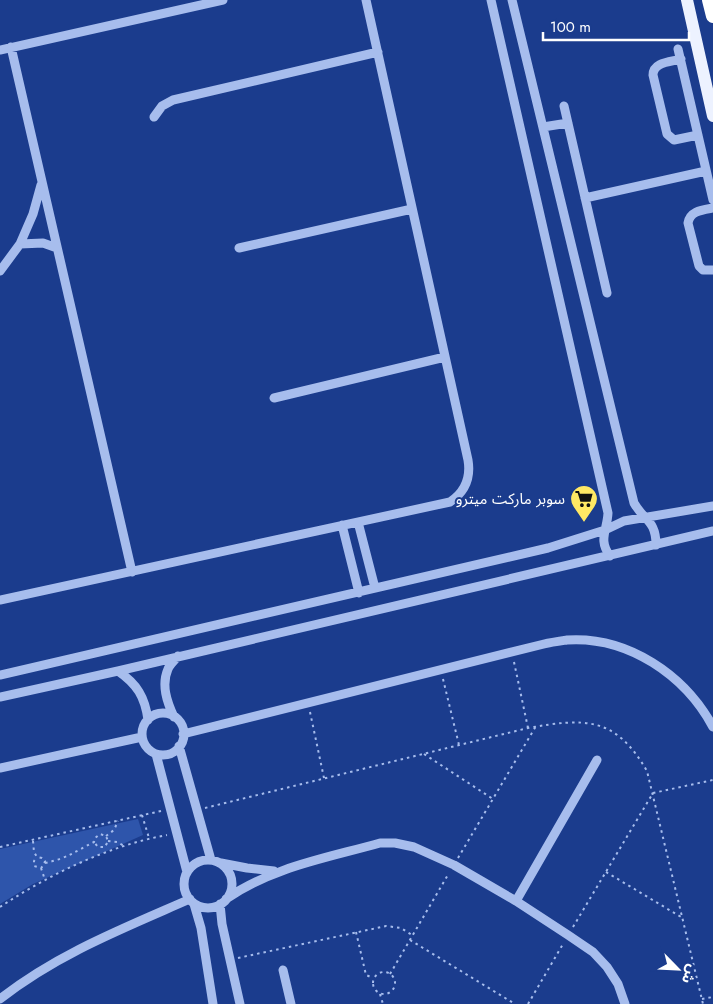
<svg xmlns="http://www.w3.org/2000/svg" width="713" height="1004" viewBox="0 0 713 1004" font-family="Jost,'Noto Sans Arabic',sans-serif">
	<rect width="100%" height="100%" fill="#1b3c8d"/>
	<path fill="#2e55ab" d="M138,819L143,835L33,884L0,904V849Z"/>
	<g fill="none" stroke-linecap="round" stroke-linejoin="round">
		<path stroke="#a7bded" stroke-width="2" stroke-dasharray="2.5 4" stroke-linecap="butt" d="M514,662L528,728
			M443,679L459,745
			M310,712L324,778
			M424,754L493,799
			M205,808L528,728C585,718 615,716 647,771L703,1004
			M142,815L149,838
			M106,836L114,830L118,821
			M33,841L34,852L37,857L42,858L45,861L44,865L41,868L34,866V861L37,857
			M108,841L117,842L124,846
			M0,847L161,811
			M458,858L536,726
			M45,863C68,858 74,852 94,842L95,838L100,834L106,836L108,841L105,847H98L94,842
			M41,868L45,880
			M606,872L681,917
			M0,907C50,874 108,846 167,835
			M573,927L653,793L713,780
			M356,932L366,975L373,978
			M410,940L515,1004
			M238,958L386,926L401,928L412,935
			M373 983a11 11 0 1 1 22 0a11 11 0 1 1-22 0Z
			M390,974L449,873
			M380,994L383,1004
			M702,999L713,997
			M528,1004L563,944"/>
		<path stroke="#a7bded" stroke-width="9" d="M491,0L608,513C607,531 598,540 610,556
			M512,0L634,503C644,521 656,520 656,545
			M11,47L132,572
			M678,49L713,200
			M0,50L223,0
			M681,59C670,62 653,62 653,75L667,134L674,140L698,135
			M564,106L607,293
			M154,117L162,106L173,100L378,52
			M543,127L568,123
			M585,198L706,171
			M713,208C702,210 690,211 688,223L699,266L703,270H713
			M20,244L43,243L57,248
			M239,248L412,209
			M0,271L20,244L33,214L41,185
			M274,398L445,357
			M358,522L375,588
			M342,525L359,593
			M0,600L450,502C465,492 471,478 468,460L366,0
			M118,671C137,684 145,697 148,720
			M0,675L548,548L605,530L624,521L713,506
			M0,697L118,671L713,531
			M142 734a21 21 0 1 1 42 0a21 21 0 1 1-42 0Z
			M174,717C167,702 161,685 168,669C170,664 175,660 178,656
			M183,734L544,644C552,642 560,641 567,640C628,636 685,675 713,727
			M179,746L211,860
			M156,754L187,872
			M0,768L142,737
			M184 884a24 24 0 1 1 48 0a24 24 0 1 1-48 0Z
			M221,863L247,868L274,871
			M226,899C272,867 327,858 380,843H395L414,847L454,865L516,901L568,935L593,952L607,967L618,984L625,1004
			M516,901L597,760
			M194,904L201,928L213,1004
			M220,904L222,924L240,1004
			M283,970L291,1004
			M0,999C57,954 124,928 190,899"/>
		<path stroke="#edf2ff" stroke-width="12" d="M687,0L713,116"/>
		<path stroke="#fff" stroke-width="14" d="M709,0L713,16"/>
	</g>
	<defs>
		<symbol id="supermarket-pin" viewBox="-11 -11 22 30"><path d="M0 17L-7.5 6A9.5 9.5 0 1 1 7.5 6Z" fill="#ffe864" stroke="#1b3c8d"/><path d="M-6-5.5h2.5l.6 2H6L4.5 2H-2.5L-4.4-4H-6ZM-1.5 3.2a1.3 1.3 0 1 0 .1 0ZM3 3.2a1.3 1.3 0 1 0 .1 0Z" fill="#111"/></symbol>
	</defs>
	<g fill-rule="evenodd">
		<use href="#supermarket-pin" x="568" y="483" width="32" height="43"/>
	</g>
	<g text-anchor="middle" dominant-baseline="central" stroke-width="4" stroke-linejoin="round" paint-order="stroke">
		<g font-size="15" fill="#fff" stroke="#1b3c8d" text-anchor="end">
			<text x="565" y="499">سوبر ماركت ميترو</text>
		</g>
	</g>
	<g transform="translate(678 969) rotate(114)" stroke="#1b3c8d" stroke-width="4" paint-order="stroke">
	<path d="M0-4L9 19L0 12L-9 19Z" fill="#ffffff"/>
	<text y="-8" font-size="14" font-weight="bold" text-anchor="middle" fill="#ffffff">ش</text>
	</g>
	<path d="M543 32v8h146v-8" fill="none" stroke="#ffffff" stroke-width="2.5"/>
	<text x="550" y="32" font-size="15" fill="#ffffff" stroke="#1b3c8d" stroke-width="4" paint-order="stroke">100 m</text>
</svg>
